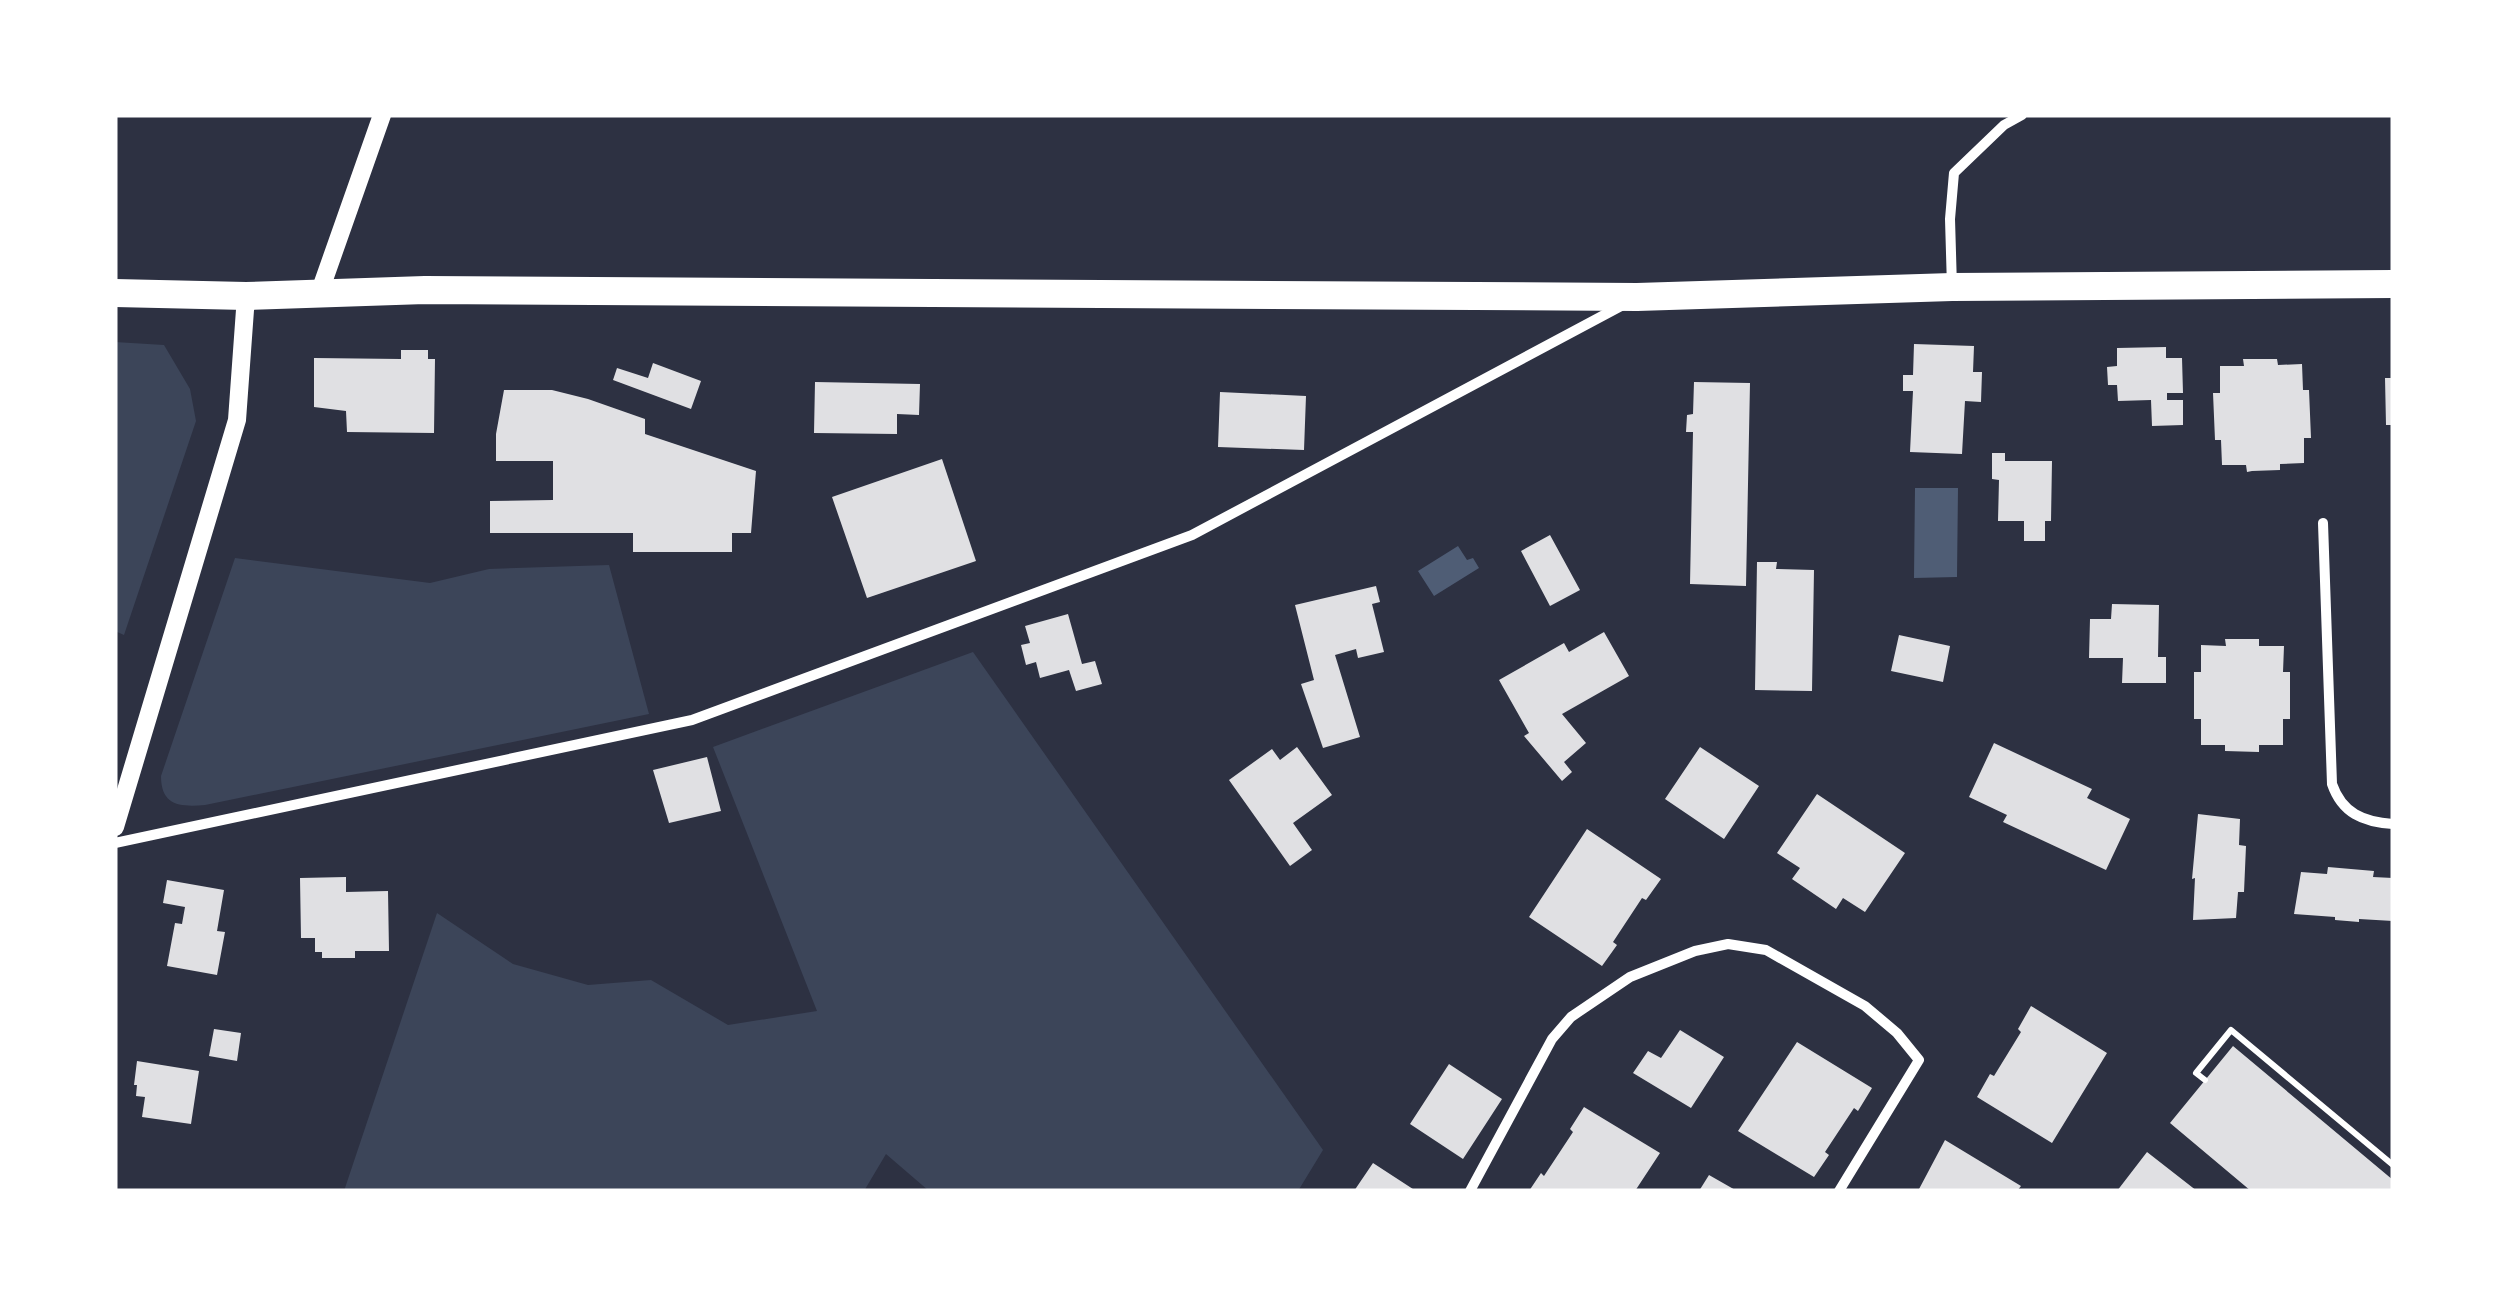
<svg xmlns="http://www.w3.org/2000/svg" width="2508" height="1306" viewBox="0 0 2508 1306" font-family="'Golos Text',sans-serif">
	<rect width="100%" height="100%" fill="#2d3142"/>
	<path fill="#3c4559" d="M115,342L164,345L190,389L196,421L124,635L115,631Z
		M235,558L430,583L489,569L609,565L649,714L205,805C180,807 161,806 161,776Z
		M973,652L1323,1150L1298,1191H929L886,1154L864,1191H344L437,913L513,964L588,985L651,980L728,1025L817,1011L713,747Z"/>
	<path fill="#4f5d75" d="M1915,488H1958L1957,577L1914,578Z
		M1458,546L1467,560L1473,558L1479,568L1434,596L1418,571Z"/>
	<path fill="#e0e0e3" d="M1914,344L1974,346L1973,372H1982L1981,402L1965,401L1962,454L1910,452L1913,391H1903V375H1913Z
		M2166,347V358H2182L2183,393H2167V400H2183V425L2152,426L2151,400L2118,401L2117,385H2108L2107,367L2117,366V348Z
		M401,350H428V359H435L434,433L347,432L346,411L314,407V358L401,359Z
		M2243,359H2277L2278,365L2302,364L2303,390H2309L2311,438H2304V463L2280,464V470L2252,471L2247,472L2246,465H2222L2221,440H2215L2213,393H2220V366H2244Z
		M653,363L701,381L691,409L613,380L617,368L648,378Z
		M2385,378H2393V425H2386Z
		M815,382L920,384L919,415L897,414V434L814,433Z
		M1694,382L1750,383L1746,586L1690,584L1693,432H1686L1687,415L1693,414Z
		M504,390H552L588,399L645,419V434L756,471L751,533H732V552H633V533H490V501L553,500V461H496V434Z
		M1220,392L1306,396L1304,450L1218,447Z
		M1992,453H2005V461H2052L2051,521H2045V541H2024V521H1998L1999,480L1992,479Z
		M942,459L976,561L867,598L832,497Z
		M1550,535L1580,590L1550,606L1521,551Z
		M1757,562H1777L1776,569L1814,570L1812,691L1755,690Z
		M1376,586L1380,602L1372,604L1384,652L1358,658L1356,649L1335,655L1360,737L1323,748L1301,684L1314,680L1295,605Z
		M2112,604L2159,605L2158,657H2166V683H2122L2123,658H2089L2090,619H2111Z
		M1068,614L1082,664L1095,661L1102,684L1076,691L1069,670L1040,678L1036,662L1026,665L1021,645L1030,643L1025,626Z
		M1604,632L1629,676L1562,714L1586,743L1564,762L1572,772L1562,781L1524,736L1529,733L1499,680L1564,643L1569,652Z
		M1899,635L1950,646L1943,682L1891,671Z
		M2225,639H2259V646H2284L2283,672H2290V719H2283V745H2259V752L2225,751V745H2201V719H2194V672H2201V645L2226,646Z
		M1994,743L2092,789L2087,798L2130,819L2106,870L2003,822L2007,815L1969,797Z
		M1297,747L1332,795L1293,823L1312,850L1290,866L1229,780L1272,749L1280,760Z
		M1700,747L1759,786L1724,839L1665,799Z
		M707,757L721,811L669,823L653,770Z
		M1817,794L1905,853L1865,912L1843,898L1836,909L1792,879L1800,868L1777,853Z
		M2198,814L2240,819L2239,845L2246,846L2244,892H2238L2236,918L2193,920L2195,878L2192,879Z
		M1587,829L1661,879L1646,900L1642,898L1613,942L1617,945L1602,966L1529,917Z
		M2328,867L2374,871L2373,877L2393,878V921L2359,919V922L2335,920V917L2294,914L2301,872L2327,874Z
		M346,877V892L388,891L389,951H355V958H322V952H315V938H301L300,878Z
		M167,880L224,890L217,931L225,932L217,975L167,966L175,923L182,924L185,907L163,903Z
		M2031,1006L2107,1053L2052,1143L1977,1097L1990,1074L1994,1076L2021,1032L2018,1029Z
		M214,1029L241,1033L237,1061L209,1056Z
		M1680,1030L1724,1057L1691,1108L1633,1073L1648,1051L1661,1058Z
		M1797,1042L1872,1088L1858,1111L1854,1108L1825,1152L1829,1155L1814,1177L1738,1131Z
		M2233,1046L2393,1180V1191H2251L2170,1123Z
		M137,1061L199,1071L191,1124L142,1117L145,1097L136,1096L137,1085H134Z
		M1449,1064L1502,1099L1463,1159L1410,1124Z
		M1584,1107L1660,1153L1635,1191H1529L1541,1173L1544,1176L1573,1132L1570,1129Z
		M1945,1140L2021,1186L2017,1191H1918Z
		M2147,1152L2197,1191H2117Z
		M1373,1163L1416,1191H1354Z
		M1709,1175L1737,1191H1699Z"/>
	<g fill="none" stroke-linecap="round" stroke-linejoin="round">
		<path stroke="#fff" stroke-width="6" d="M2205,1080L2196,1073L2231,1030L2393,1165"/>
		<path stroke="#fff" stroke-width="10" d="M1952,287L1950,219L1954,173L2004,125L2022,115
			M2323,523L2332,784C2342,813 2363,822 2393,824
			M115,843L692,720L1192,535L1621,306
			M1470,1191L1552,1039L1571,1017L1630,977L1695,951L1728,944L1766,950L1865,1006L1897,1033L1919,1060L1839,1191"/>
		<path stroke="#fff" stroke-width="18" d="M320,291L382,115
			M115,827L237,420L246,296"/>
		<path stroke="#fff" stroke-width="28" d="M115,293L246,296L425,290L1637,297L1952,287L2393,284"/>
	</g>
	<rect width="2508" height="1306" fill="none" stroke="#ffffff" stroke-width="235"/>
</svg>
